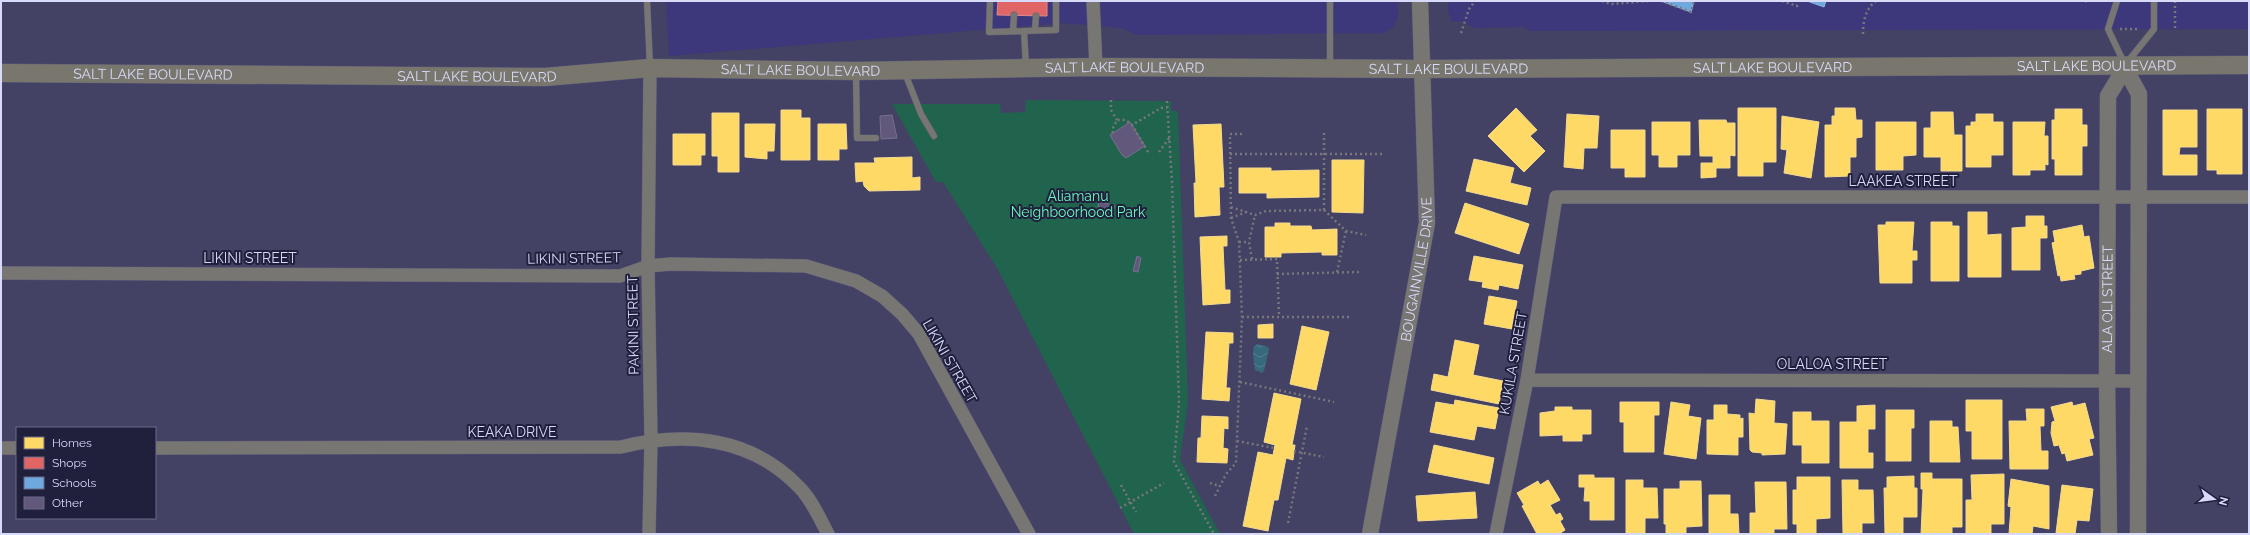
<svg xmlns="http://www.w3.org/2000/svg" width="2250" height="535" viewBox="0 0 2250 535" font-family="Raleway,sans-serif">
	<defs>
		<pattern id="water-waves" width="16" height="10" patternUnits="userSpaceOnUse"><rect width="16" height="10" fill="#37697d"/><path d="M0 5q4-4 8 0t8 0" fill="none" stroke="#537e90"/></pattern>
	</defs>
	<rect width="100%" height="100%" fill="#434164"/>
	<path fill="#3c387b" d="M666,1H1398V18L1394,26L1385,33L1137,35L1122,28L1063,23L669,56Z
		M1448,1H2249V29L1529,31L1525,27L1475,28L1460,21L1452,22L1448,11Z"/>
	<path fill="#21644e" d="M1026,100L1171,101V111H1178L1188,402L1180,460L1220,534H1134L997,268L943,182H936L892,104H1000L1001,113L1025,112Z"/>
	<path fill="url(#water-waves)" d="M1258,344L1268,347L1269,349L1264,371L1262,373L1255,370C1254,361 1252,355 1254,346Z"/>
	<path fill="#ffd966" stroke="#f3d992" d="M1516,108L1537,130L1530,136L1545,151L1524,172L1488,136Z
		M1738,108H1776V162H1763V176H1738Z
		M1835,108H1855L1856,120H1862V137L1856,138V157H1850V176L1825,177V125H1832V116H1835Z
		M2055,109H2082V125H2087V146H2082V175H2055V159H2052V120H2055Z
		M2207,109H2242V174H2217V170H2207Z
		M781,110H801V118H810V160H781Z
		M2163,110H2197V147H2180L2179,155H2197V175H2163Z
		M1931,112H1953L1954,135H1962V171H1941V157H1924V128H1931Z
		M712,113H739V172H718V156H712Z
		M1567,114L1599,116L1597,148H1584L1583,169L1564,167Z
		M1976,114H1993V122H2003V155H1991V167H1966V126H1971V122H1976Z
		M1782,116L1819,122L1811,178L1784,173L1787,150L1781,149Z
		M1699,120H1726L1727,123H1735V156L1730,155V168H1716V177L1701,178V163H1713V156H1700Z
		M1652,122H1690V155H1677V167H1659V155H1652Z
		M1876,122H1916V155L1903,156V170H1876Z
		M2013,122H2045L2044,136H2048V165L2045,164V170H2030V175H2013Z
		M745,124H775L774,151H767V159L745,157Z
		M818,124H846L847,149H839V160H818Z
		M1221,124L1224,187H1219L1220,215L1195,217L1194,183H1196L1193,125Z
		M1611,130H1645V177H1625V168H1611Z
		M673,134H705V155H701V165H673Z
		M912,157V178L920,177V190L869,191L864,186L863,181L856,182L855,163H875L874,158Z
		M1474,159L1514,168L1510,183L1531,188L1527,205L1466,191Z
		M1332,160H1364L1363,213L1332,212Z
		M1239,168H1271V171L1319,170V197L1267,198V193H1239Z
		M1465,203L1529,224L1519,254L1455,233Z
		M1968,212H1987V235L2001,234V277H1968Z
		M2026,216H2044V226H2047V238H2040V270H2012V228L2026,227Z
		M1886,222H1914L1912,251H1917V260H1912V283H1880L1878,225H1886Z
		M1931,222H1952V226H1959V281H1931Z
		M1275,223H1290V226H1311L1312,230L1337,229V255H1322V252L1281,253V257H1265V227H1275Z
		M2082,225L2084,237L2089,236L2094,268L2081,271V274L2074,275L2075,279L2061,281L2060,275L2058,276L2052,243L2055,242L2053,231Z
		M1227,236V246H1223L1225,290H1230V303L1203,305L1200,237Z
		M1474,256L1523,265L1518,289L1499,285L1498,290L1482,287L1483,282L1469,280Z
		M1489,296L1517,301L1512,329L1484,324Z
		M1273,324V338H1258V325Z
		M1302,326L1329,332L1316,390L1290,384Z
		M1206,332L1233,333V343H1229L1226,388H1230L1229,401L1202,399Z
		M1455,340L1479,345L1473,375L1503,381L1499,404L1431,390L1434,374L1448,377Z
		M1274,393L1301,399L1292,445H1295L1293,460L1286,458L1278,500H1274L1268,531L1243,526L1258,452L1273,455L1275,445L1264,442Z
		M1756,399L1775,401L1774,423L1787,424L1785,454L1762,455V453L1752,452L1750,450L1749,413L1755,414Z
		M1455,400L1499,408L1495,429L1477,426L1474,440L1430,432L1436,402L1454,405Z
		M1966,400H2002V459H1972V431H1966Z
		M1620,402H1659V415H1654V452H1624V422H1620Z
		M1671,402L1690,405L1688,416L1701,418L1696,459L1664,454Z
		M2072,402L2073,406L2085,403L2094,438L2089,439L2093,455L2067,461L2065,453L2062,454L2059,445L2054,446L2051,433L2052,422L2055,421L2051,407Z
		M1714,405H1727V414L1740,415V419L1743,418V437H1738V455L1707,454V420H1714Z
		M1875,405V429H1868V453H1873V468H1840V422H1857V406Z
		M1555,407H1572V410H1591V434H1582V441H1563V435L1540,436V413L1555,411Z
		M2026,409H2044V426H2040L2041,451H2048V469H2010L2009,421H2027Z
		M1886,410H1914V428H1911V461H1886Z
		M1793,412H1811V421H1829V463H1802V445H1793Z
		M1202,416L1228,417V429L1224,428L1223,448L1228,449L1227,463L1197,462L1198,438H1201Z
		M1930,421H1952V427H1958L1960,462H1930Z
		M1434,445L1494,458L1489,484L1428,472Z
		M1921,473H1932V479H1962V527H1952V534H1921L1923,489H1921Z
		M2004,474V524H1991V534H1966V500H1972L1971,475Z
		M1579,475H1594V478H1614V520H1590V501H1584L1585,487H1579Z
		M1914,476V488H1917V517H1903V534H1885L1884,488H1887V477Z
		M1797,477H1830V518L1816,519V534H1797V524H1793V490H1797Z
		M2011,479L2049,486V529L2033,526L2032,534H2009L2011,507L2008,506Z
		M1548,480L1560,500L1550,505L1556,515L1560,513L1563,519L1560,521L1565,530L1559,534H1537L1522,506L1524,505L1517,493L1538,481L1540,485Z
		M1626,480H1643V488H1657L1658,518H1645V534H1626Z
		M1842,480H1858V490H1873L1874,523H1862V534H1843Z
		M1680,481H1701L1702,526L1686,527V534H1666V524H1664V489H1680Z
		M1755,482H1786L1787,529H1774V534H1750V513H1756Z
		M2062,485L2093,489L2089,521L2077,520L2075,534L2056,533Z
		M1475,492L1477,518L1418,521L1416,496Z
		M1709,495H1730V514H1738L1739,534H1709Z"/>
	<path fill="#e06666" stroke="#de8992" d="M998,1H1047V16L997,15Z"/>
	<path fill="#6fa8dc" stroke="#8eb7e5" d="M1661,1H1694L1691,12Z
		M1807,1H1826L1824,7Z"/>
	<path fill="#62587c" stroke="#77708e" d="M892,115L897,138L881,139L880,116Z
		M1130,122L1145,146L1126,158L1122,155L1110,135Z
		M1099,201L1115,206L1113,211L1098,207Z
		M1137,256L1141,258L1138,272L1133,271Z"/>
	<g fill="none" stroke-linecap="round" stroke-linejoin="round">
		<defs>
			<path id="service" d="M647,1L650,67
				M990,1L989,32L1056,30V1
				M1330,1V67
				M2117,1L2108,29L2125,65L2154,29V1
				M1035,30L1036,16
				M1013,31L1014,15
				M1024,31L1026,67
				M856,73L857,138H876
				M905,73L921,114L934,136"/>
			<path id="minor" d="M1093,1L1096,67
				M1,273L620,276L648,266L671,264L806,266L856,281L882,296L902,314L919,334L1029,534
				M1527,380L2137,381
				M1,448H17
				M155,448L621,447C686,431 751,437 799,487C812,500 820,519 828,534
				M649,534L651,440L648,266L650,68
				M1496,534L1527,380L1556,197H2249"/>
			<g id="tertiary">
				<path d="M2125,68L2139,94L2138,534"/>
				<path id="s1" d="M1370,534L1427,223L1420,1"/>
				<path id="s2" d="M2109,534L2107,379L2108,96L2125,68V65"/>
			</g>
			<g id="secondary">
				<path id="s3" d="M1,73L545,77L650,68L856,71L1096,67L1422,69L2249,65"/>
			</g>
		</defs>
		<use href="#service" stroke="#5d5c79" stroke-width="7"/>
		<use href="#minor" stroke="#5d5c79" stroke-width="14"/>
		<use href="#tertiary" stroke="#5d5c79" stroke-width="17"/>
		<use href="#secondary" stroke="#5d5c79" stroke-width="19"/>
		<path stroke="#77767b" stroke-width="2.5" stroke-dasharray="2 3" stroke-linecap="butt" d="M1602,1L1611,4L1649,1
			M1661,1L1691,12L1694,1
			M1782,1L1797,6L1798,1
			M2069,2V1
			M2085,2L2086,1
			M2175,28V1
			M2120,29H2138
			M1461,33L1469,9L1475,1
			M1863,34C1863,22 1865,9 1876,1
			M1111,100V110L1117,120
			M1167,101L1172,182L1179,403L1174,462L1214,534
			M1113,133L1112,130L1117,120H1126L1132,125
			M1148,152L1132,125L1161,108H1167
			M1159,152L1170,137
			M1230,154H1385
			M1231,207L1255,215L1266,211L1324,210V132
			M1324,210L1346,231L1366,235
			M1231,218L1246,212
			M1239,242H1249
			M1252,259L1249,242L1255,215
			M1240,260L1277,259L1279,317
			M1337,272L1346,231
			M1277,274L1359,272
			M1242,317H1351
			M1240,382L1334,402
			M1237,441L1274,448
			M1294,451L1324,457
			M1210,483L1220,486
			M1121,485L1136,512
			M1215,496L1226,474L1236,463L1242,317L1239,242L1231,218L1230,134H1245
			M1120,508L1164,483
			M1288,523L1307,426"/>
		<use href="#service" stroke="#787672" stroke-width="6"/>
		<use href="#minor" stroke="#787672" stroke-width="13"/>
		<use href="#tertiary" stroke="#787672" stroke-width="16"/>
		<use href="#secondary" stroke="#79776d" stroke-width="18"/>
	</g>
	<g text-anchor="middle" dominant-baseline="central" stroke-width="4" stroke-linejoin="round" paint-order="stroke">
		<g font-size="14" fill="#d8dafa" stroke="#20203d">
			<text stroke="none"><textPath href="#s3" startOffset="2096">SALT LAKE BOULEVARD</textPath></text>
			<text stroke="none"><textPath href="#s3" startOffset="1772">SALT LAKE BOULEVARD</textPath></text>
			<text stroke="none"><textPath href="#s3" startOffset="1448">SALT LAKE BOULEVARD</textPath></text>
			<text stroke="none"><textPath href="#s3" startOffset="1124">SALT LAKE BOULEVARD</textPath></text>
			<text stroke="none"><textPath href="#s3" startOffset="800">SALT LAKE BOULEVARD</textPath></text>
			<text stroke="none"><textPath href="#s3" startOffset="152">SALT LAKE BOULEVARD</textPath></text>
			<text stroke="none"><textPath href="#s3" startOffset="476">SALT LAKE BOULEVARD</textPath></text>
			<text x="1903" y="181">LAAKEA STREET</text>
			<text x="250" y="258">LIKINI STREET</text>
			<text transform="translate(574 258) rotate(-1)">LIKINI STREET</text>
			<text stroke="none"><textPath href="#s1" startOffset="269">BOUGAINVILLE DRIVE</textPath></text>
			<text stroke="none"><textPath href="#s2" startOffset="235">ALA OLI STREET</textPath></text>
			<text transform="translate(633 325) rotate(-91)">PAKINI STREET</text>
			<text transform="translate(950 361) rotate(60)">LIKINI STREET</text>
			<text transform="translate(1513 363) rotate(-80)">KUKILA STREET</text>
			<text x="1832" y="364">OLALOA STREET</text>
			<text x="512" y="432">KEAKA DRIVE</text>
		</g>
		<g font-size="14" fill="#6af9ba" stroke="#20203d">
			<text x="1078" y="196">Aliamanu<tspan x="1078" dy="16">Neighboorhood Park</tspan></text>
		</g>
	</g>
	<rect width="2250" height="535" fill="none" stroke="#d8dafa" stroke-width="4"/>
	<rect x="16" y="427" width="140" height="92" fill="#20203d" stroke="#6a6a89"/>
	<rect x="24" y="437" width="20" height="12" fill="#ffd966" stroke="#6a6a89"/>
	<text x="52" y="447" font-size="12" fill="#d8dafa">Homes</text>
	<rect x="24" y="457" width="20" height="12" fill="#e06666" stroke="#6a6a89"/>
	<text x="52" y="467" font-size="12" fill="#d8dafa">Shops</text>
	<rect x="24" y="477" width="20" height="12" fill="#6fa8dc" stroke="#6a6a89"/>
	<text x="52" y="487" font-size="12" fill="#d8dafa">Schools</text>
	<rect x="24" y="497" width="20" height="12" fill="#62587c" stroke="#6a6a89"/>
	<text x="52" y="507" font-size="12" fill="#d8dafa">Other</text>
	<g transform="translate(2214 499) rotate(104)" stroke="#20203d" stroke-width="3" paint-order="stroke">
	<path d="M0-3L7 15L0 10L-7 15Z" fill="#d8dafa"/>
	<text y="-6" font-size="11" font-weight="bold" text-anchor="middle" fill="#d8dafa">N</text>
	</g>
</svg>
